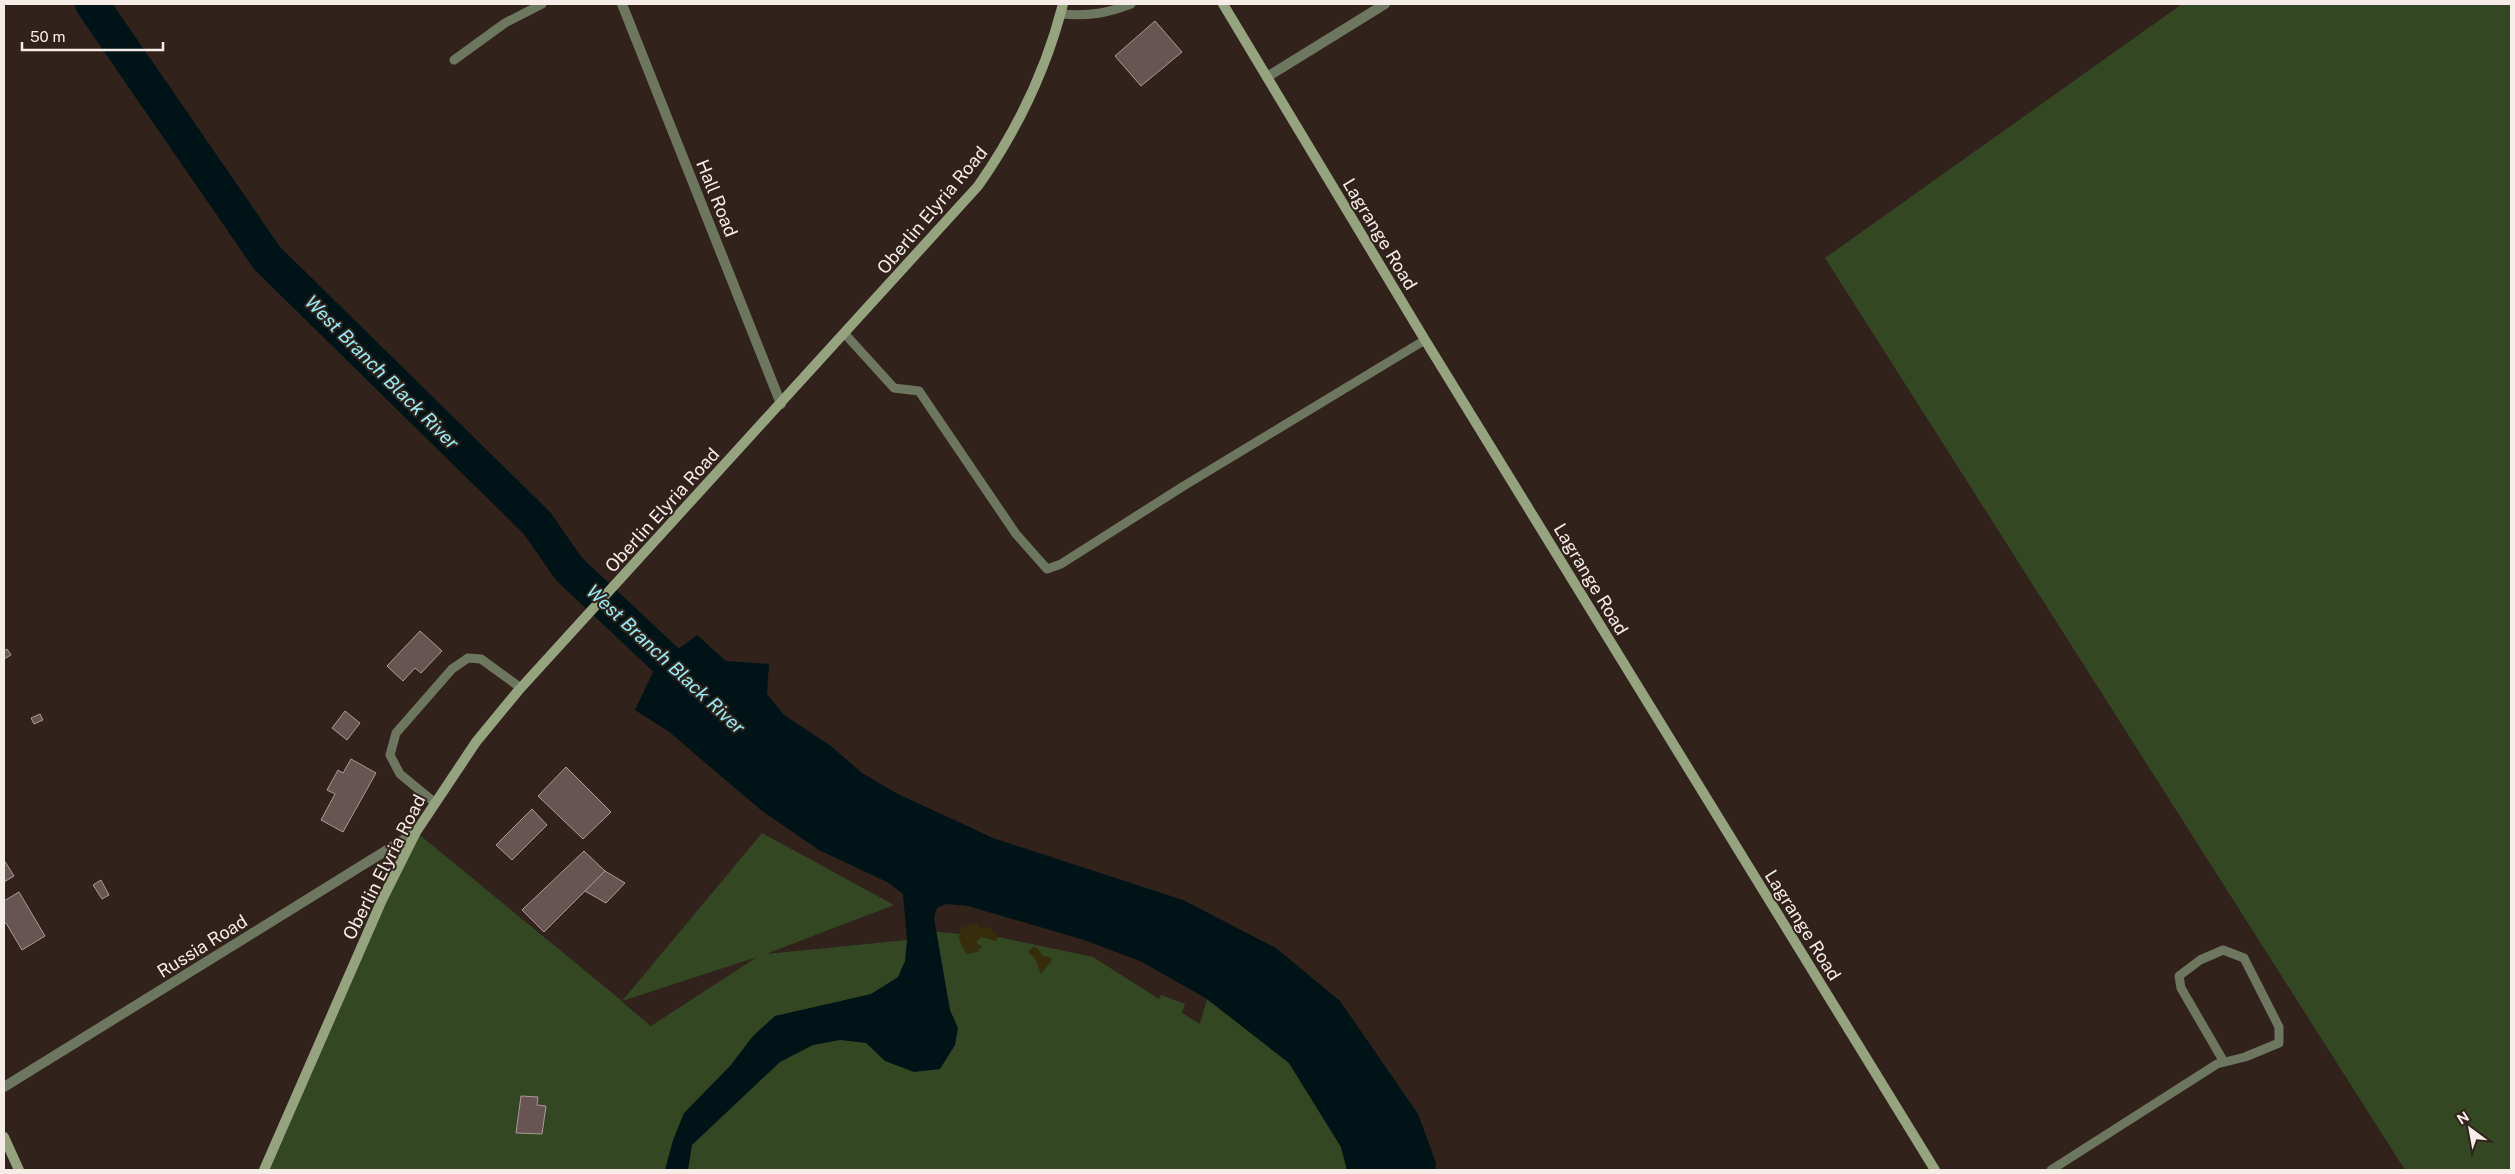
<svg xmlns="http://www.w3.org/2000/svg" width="2515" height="1174" viewBox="0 0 2515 1174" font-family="'Public Sans',sans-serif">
	<rect width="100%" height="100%" fill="#31231b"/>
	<path fill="#334723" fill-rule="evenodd" d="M2182,4H2511V1170H2405L1825,258Z
		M416,832L622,1001L762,833L894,905L766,954L907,940L937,932L998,937L1093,957L1159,999L1161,995L1185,1004L1182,1013L1200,1024L1207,999L1289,1063L1341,1147L1347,1170H264ZM757,957L651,1026L622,1002V1001Z"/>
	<path fill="#352d0c" d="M976,923L980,928L990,927L998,937L996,941L981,937L976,943L982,946L977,952L966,954L959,939L961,928Z
		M1034,946L1038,949L1043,956L1051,957L1052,960L1041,974L1034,957L1028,952Z"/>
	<path fill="#001417" d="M697,635L726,661L769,664L767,694L784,715L831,746L862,773L898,794L993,838L1183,900L1276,948L1340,1001L1418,1114L1436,1163L1435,1170H1347L1341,1147L1289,1063L1207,999L1142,962L1084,940L968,906L946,904L937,908L934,918L950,1010L958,1028L955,1045L940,1069L914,1072L885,1061L866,1043L840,1040L813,1045L780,1062L692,1145L688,1170H665L673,1140L684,1113L730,1066L753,1036L775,1016L871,994L898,977L905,961L907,940L903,894L887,882L819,850L762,811L668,731L635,710L656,666Z"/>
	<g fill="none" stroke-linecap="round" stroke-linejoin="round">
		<path stroke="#001417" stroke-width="34" d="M92,4L267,258L537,523L569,569L699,691"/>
	</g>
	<path fill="#685453" stroke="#ae9997" d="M1155,21L1182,52L1141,86L1115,56Z
		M420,631L442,651L421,673L415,668L403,681L387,666Z
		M7,649L11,655L4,659V651Z
		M345,711L360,723L347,740L332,728Z
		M40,714L43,720L34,724L31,718Z
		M351,759L376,773L343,832L321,820L335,794L327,790L338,770L343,773Z
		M566,767L611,812L583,839L538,796Z
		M532,809L547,825L512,860L496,845Z
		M584,851L605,871L544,932L522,910Z
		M4,860L14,876L4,882Z
		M605,871L625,883L606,903L585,891Z
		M101,880L109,895L102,899L93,885Z
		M19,892L45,936L22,950L6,923L4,924V901Z
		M521,1096L538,1097L537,1105L546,1106L542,1134L516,1133Z"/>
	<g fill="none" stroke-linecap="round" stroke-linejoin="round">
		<path stroke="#6d765f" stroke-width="9" d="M1061,14C1088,16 1105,14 1131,4
			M454,60L505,23L542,4
			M845,334L894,388L919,391L1016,534L1047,569L1061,564L1182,487L1425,340
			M434,802L400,774L390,755L396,733L452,669L468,658L481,659L521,688
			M2051,1170L2217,1064L2245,1057L2279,1043V1027L2244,958L2223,950L2200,960L2179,976L2181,988L2224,1062"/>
		<path stroke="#6d765f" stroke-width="10" d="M622,4L781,404
			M1267,77L1385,4"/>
		<path stroke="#6d765f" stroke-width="10" d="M4,1087L416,832"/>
		<path stroke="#95a37f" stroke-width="10" d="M1223,4L1425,340L1935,1170
			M4,1137L19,1170
			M264,1170L382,900L416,832L476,742L518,691L978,186C1018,129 1046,71 1063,4"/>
	</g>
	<g text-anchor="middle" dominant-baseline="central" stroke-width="4" stroke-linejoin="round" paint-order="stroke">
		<g font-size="18" fill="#f7ede8" stroke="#31231b">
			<text transform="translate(717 198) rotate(68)">Hall Road</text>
			<text transform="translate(932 210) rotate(-50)">Oberlin Elyria Road</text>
			<text transform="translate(1380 234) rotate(59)">Lagrange Road</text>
			<text transform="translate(662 510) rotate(-48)">Oberlin Elyria Road</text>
			<text transform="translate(1591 579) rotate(59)">Lagrange Road</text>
			<text transform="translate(384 867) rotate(-63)">Oberlin Elyria Road</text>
			<text transform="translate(1803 925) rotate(58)">Lagrange Road</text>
			<text transform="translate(202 946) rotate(-32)">Russia Road</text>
		</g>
		<g font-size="19" font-style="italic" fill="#93eef9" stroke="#31231b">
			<text transform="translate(382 372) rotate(45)">West Branch Black River</text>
			<text transform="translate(666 659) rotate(43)">West Branch Black River</text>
		</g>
	</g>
	<rect width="2515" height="1174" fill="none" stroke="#f7ede8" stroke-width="10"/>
	<g transform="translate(2470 1129) rotate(328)" stroke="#31231b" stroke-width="4" paint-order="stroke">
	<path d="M0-4L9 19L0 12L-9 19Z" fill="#f7ede8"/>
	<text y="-8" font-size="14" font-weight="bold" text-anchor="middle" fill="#f7ede8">N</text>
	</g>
	<path d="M22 42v8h141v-8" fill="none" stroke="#f7ede8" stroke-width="2.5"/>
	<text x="30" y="42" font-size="15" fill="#f7ede8" stroke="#31231b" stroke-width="4" paint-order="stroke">50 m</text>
</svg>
